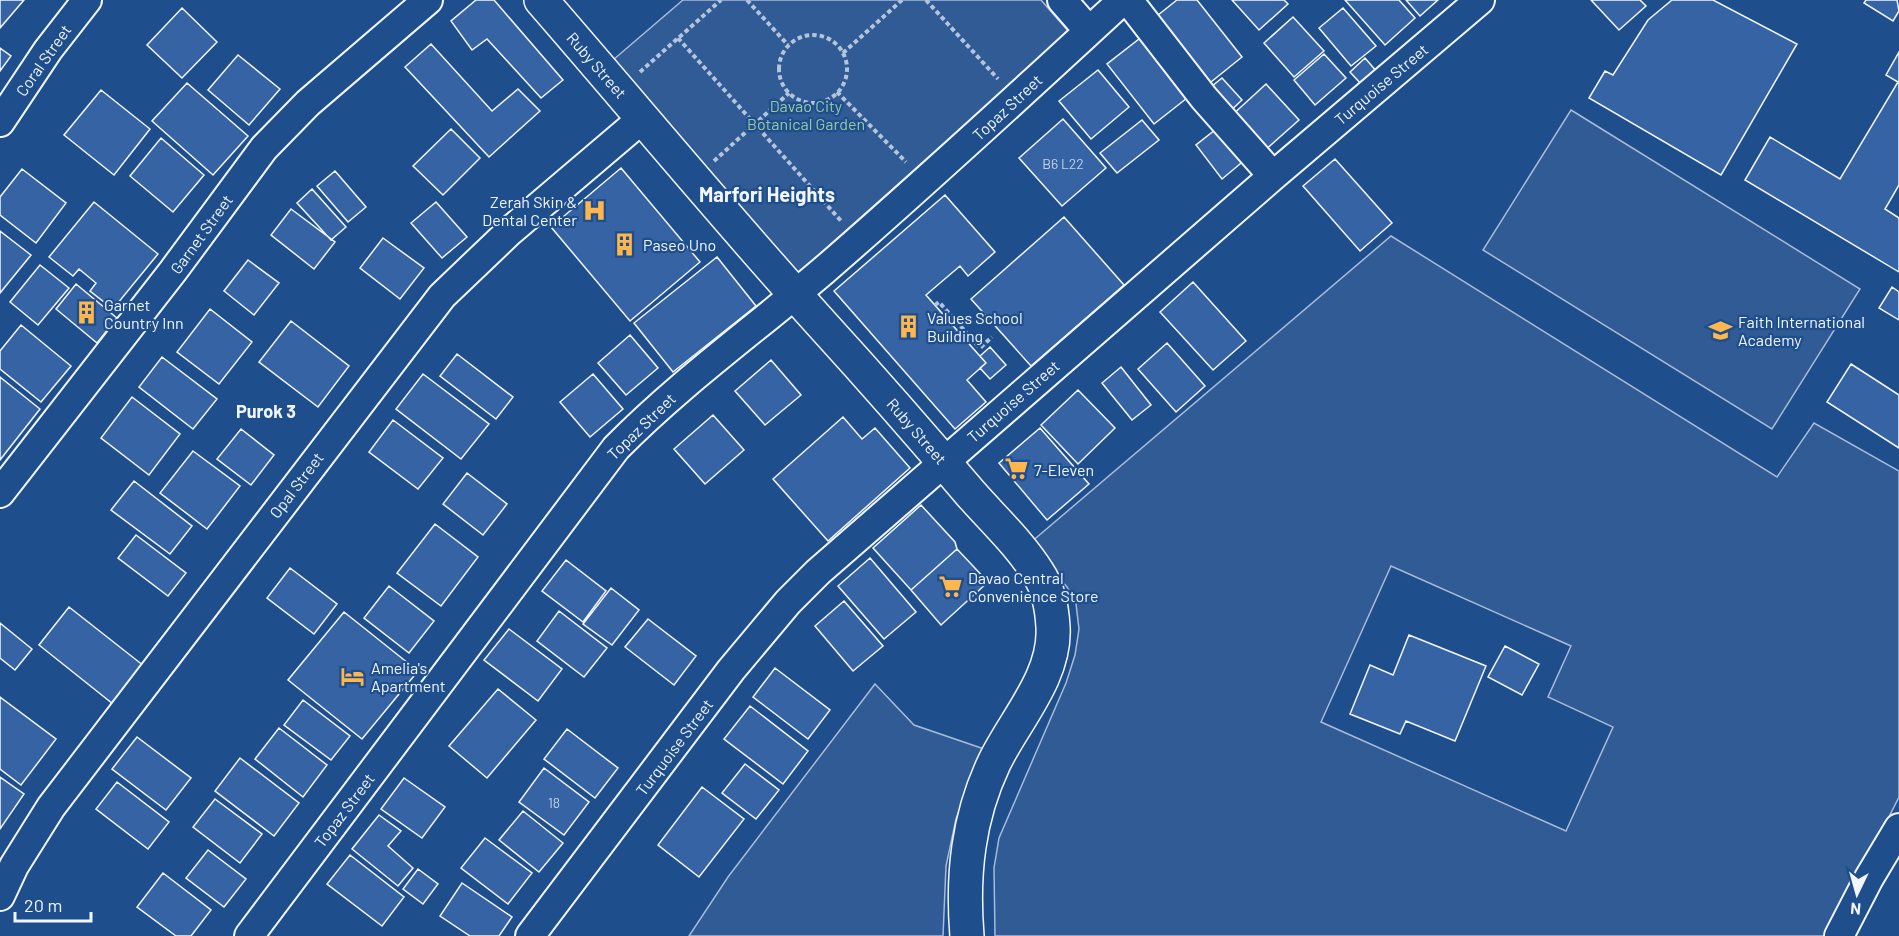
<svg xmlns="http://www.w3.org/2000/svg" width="1899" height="936" viewBox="0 0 1899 936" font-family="Barlow,sans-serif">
	<rect width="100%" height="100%" fill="#1f4e8c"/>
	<path fill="#305b95" stroke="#a8bbd7" stroke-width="1.5" fill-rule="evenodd" d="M683,0H1041L1069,32L795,276L613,60Z
		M1571,110L1860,289L1772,429L1483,250Z
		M1391,236L1777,477L1814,423L1899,471V797L1828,936H995L994,868L999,838L1066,683L1075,655L1079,629L1076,604L1067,587L1030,543ZM1391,566L1571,646L1548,697L1613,727L1566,831L1321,722Z
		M875,684L914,725L987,750L971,777L956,819L946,866L943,936H689L728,877Z"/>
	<path fill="#3563a3" stroke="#f2f6ff" stroke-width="1.5" d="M0,0H24L0,28Z
		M476,0H494L563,80L541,98L487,39L472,50L451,21Z
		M1177,0H1197L1242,57L1206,86L1153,19Z
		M1232,0H1284L1288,4L1259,30Z
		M1345,0H1399L1415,18L1385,45Z
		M1406,0H1438L1420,16Z
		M1591,0H1640L1646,6L1619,30Z
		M1672,0H1713L1797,44L1721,175L1589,98L1605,71L1613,75L1648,20Z
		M1866,0H1897L1899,11L1893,21L1864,3Z
		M182,8L217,42L182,78L147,45Z
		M1343,8L1376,46L1351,66L1319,28Z
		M1293,17L1324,51L1294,77L1264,43Z
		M1148,32L1196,91L1154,124L1107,64Z
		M431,44L492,111L518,89L540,111L489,157L405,67Z
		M0,48L11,56L0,71Z
		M1899,52V185L1885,209L1899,218V272L1745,180L1770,137L1840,179L1898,82L1886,75Z
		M1324,54L1346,78L1315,105L1294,80Z
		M238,55L280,89L249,125L208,90Z
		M1365,58L1377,72L1362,85L1350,72Z
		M1098,70L1129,107L1091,139L1059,101Z
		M1222,78L1242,100L1227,114L1206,91Z
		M187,83L248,136L213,175L152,121Z
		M1266,84L1299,120L1262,153L1230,117Z
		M101,90L150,129L114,175L64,135Z
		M1063,119L1106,168L1062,206L1019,158Z
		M1142,120L1159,140L1117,173L1100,153Z
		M1220,126L1246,159L1222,179L1196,145Z
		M451,129L480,158L443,195L413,166Z
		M161,138L204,175L173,212L130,176Z
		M1335,159L1392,223L1360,251L1303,186Z
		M621,168L700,262L630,321L551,227Z
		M22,169L66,203L36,243L0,215V197Z
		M335,171L366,207L348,222L317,186Z
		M312,189L346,227L331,240L297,203Z
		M945,195L995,252L968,276L960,266L926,295L986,363L967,380L986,402L955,429L834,291Z
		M94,202L158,254L113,309L90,291L96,283L79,269L73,276L49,257Z
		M436,202L467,237L442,258L411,223Z
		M291,209L335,242L314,269L271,235Z
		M1064,217L1124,285L1031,366L971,299Z
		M0,231L31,255L0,293Z
		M383,238L424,268L400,299L360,268Z
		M717,257L756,306L673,372L634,323Z
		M248,260L279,283L254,315L224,291Z
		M40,265L69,288L38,325L10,302Z
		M1193,282L1246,341L1213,370L1160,312Z
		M76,284L117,318L97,343L56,309Z
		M1892,287L1899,292V320L1879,308Z
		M210,309L252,342L219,384L177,352Z
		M291,321L349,366L318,407L259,362Z
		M21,325L71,366L41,402L0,369V351Z
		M630,335L658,368L626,395L598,363Z
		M1167,343L1205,386L1176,412L1138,369Z
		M990,347L1006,365L990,379L980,368L986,363L980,356Z
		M457,354L513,397L496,419L440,376Z
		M162,357L217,399L193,429L139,387Z
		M771,360L801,395L765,425L735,391Z
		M1851,364L1899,395V448L1827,402Z
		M1121,367L1151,405L1132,420L1102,383Z
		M423,374L489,424L461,459L396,409Z
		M593,374L623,409L590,437L560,402Z
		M0,377L40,409L0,460Z
		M1078,390L1115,428L1078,464L1041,425Z
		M132,397L180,434L149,475L101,438Z
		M713,415L744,450L705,484L674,449Z
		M843,417L862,439L875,428L910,468L828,541L773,479Z
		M393,420L443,458L418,489L369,452Z
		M1040,428L1089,484L1047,520L999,463Z
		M241,429L274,455L251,485L217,459Z
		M193,451L240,486L207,529L160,493Z
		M467,473L507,504L483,535L443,504Z
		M134,481L192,526L170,554L111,510Z
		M921,505L955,542L957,549L911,590L873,548Z
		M435,524L478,557L441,606L397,573Z
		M136,535L186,573L168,596L118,558Z
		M957,549L988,582L941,625L911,590Z
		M870,558L916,612L884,639L838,586Z
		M566,560L606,591L583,622L542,591Z
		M290,568L337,604L314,634L267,598Z
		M389,586L434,621L409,653L364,618Z
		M611,588L639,610L612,645L583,624Z
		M844,601L883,646L853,671L815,626Z
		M69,607L144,666L113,704L39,645Z
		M559,611L607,648L584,677L537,641Z
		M344,612L418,671L362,739L288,680Z
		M648,619L696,656L674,685L625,647Z
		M0,623L32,649L15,670L0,658Z
		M509,629L562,669L538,701L484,660Z
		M1409,635L1486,666L1455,741L1406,721L1400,734L1350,714L1370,665L1393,675Z
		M1505,646L1539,664L1522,695L1488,677Z
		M775,668L830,710L808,739L753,697Z
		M498,689L536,720L487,778L449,746Z
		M0,697L56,739L21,785L0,769Z
		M303,700L350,736L331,760L284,725Z
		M750,706L808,751L783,784L724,739Z
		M279,728L327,765L303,797L255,759Z
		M567,729L618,768L595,798L544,759Z
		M137,737L191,778L166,810L112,769Z
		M240,758L299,803L274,836L215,791Z
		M745,764L779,790L756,819L722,793Z
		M544,768L589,802L564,835L519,802Z
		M0,777L24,794L0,829Z
		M404,778L445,807L422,838L381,809Z
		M117,782L169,822L148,849L96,809Z
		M702,787L744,819L699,877L658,845Z
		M215,799L262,834L240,863L193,827Z
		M523,811L563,843L539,872L499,840Z
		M379,815L401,831L388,846L413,868L398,886L352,849Z
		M485,838L532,873L508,904L461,868Z
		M208,850L246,879L224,907L186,878Z
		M350,855L404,897L382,926L327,884Z
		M418,869L438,884L423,904L403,889Z
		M163,873L211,910L191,936H176L137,907Z
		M462,883L512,917L499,936H470L440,916Z"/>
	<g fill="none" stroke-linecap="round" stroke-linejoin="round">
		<defs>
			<path id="minor" d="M1062,0L1089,31
				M1128,0L1204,98L1273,176
				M0,122L48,50L87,0
				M0,493L173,271L264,148L308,103L428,0
				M0,896L14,866L51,807L442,296L510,231L643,118
				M249,936L616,448C680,383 754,330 823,271C925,183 1024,91 1123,0
				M530,936L731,670L788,602L818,572L1273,176L1480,0
				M1839,936L1869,878L1899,828"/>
			<path id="major" d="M541,0C634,107 724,216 819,321C871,378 921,435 971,494C993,519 1020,544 1038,573C1049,589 1052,609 1053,627C1056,677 1014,721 994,763C968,818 962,875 967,936"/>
		</defs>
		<use href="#minor" stroke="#f2f6ff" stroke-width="32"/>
		<use href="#major" stroke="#f2f6ff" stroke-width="36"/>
		<path stroke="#b3c4dc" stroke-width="4" stroke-dasharray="4.5 3" stroke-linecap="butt" d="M747,0L788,45
			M926,0L998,79
			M779 69a34 34 0 1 1 68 0a34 34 0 1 1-68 0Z
			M678,38L842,222
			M843,53L902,0
			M640,72L721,0
			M837,92L906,162
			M714,161L789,93
			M935,305L939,302L980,348L992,337"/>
		<use href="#minor" stroke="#1f4e8c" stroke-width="28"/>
		<use href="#major" stroke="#1f4e8c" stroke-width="33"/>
	</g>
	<defs>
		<symbol id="hospital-bare" viewBox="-9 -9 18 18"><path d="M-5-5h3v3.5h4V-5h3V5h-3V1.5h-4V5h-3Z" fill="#ffb74d" stroke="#1f4e8c" stroke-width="2.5" paint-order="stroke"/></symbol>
		<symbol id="building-bare" viewBox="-9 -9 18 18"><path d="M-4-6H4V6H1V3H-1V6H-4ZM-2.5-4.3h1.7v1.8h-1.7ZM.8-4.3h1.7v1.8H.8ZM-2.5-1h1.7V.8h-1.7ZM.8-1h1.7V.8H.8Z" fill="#ffb74d" stroke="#1f4e8c" stroke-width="2.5" paint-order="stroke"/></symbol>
		<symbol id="school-bare" viewBox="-9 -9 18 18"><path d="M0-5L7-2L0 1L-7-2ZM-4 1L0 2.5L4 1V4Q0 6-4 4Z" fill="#ffb74d" stroke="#1f4e8c" stroke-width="2.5" paint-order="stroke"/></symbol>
		<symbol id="supermarket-bare" viewBox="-9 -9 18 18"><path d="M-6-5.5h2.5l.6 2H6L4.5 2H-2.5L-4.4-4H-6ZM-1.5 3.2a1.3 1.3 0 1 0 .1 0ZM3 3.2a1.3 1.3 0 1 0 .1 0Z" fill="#ffb74d" stroke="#1f4e8c" stroke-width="2.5" paint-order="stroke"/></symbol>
		<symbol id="hotel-bare" viewBox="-9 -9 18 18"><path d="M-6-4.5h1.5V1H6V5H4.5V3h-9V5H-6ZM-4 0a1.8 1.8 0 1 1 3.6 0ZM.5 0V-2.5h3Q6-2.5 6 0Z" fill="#ffb74d" stroke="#1f4e8c" stroke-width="2.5" paint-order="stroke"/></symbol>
	</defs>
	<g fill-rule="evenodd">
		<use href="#hospital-bare" x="578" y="194" width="33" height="33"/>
		<use href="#building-bare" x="608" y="228" width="33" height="33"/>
		<use href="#building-bare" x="70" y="296" width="33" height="33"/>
		<use href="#building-bare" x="892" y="310" width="33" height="33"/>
		<use href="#school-bare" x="1704" y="314" width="33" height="33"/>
		<use href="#supermarket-bare" x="1000" y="452" width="33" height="33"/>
		<use href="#supermarket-bare" x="934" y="570" width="33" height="33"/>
		<use href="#hotel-bare" x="336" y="660" width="33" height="33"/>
	</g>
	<g text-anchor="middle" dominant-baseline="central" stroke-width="4.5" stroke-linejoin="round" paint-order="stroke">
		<g font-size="14" fill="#c3d1e8">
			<text x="1063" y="163">B6 L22</text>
			<text x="554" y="802">18</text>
		</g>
		<g font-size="16" fill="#f2f6ff" stroke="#1f4e8c">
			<text transform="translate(43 60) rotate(-55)">Coral Street</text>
			<text transform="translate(597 65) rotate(49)">Ruby Street</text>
			<text transform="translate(1381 84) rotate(-40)">Turquoise Street</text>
			<text transform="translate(1007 107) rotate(-43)">Topaz Street</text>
			<text transform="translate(201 234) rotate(-54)">Garnet Street</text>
			<text transform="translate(1013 401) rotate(-41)">Turquoise Street</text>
			<text transform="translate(641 426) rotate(-44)">Topaz Street</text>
			<text transform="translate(917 431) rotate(49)">Ruby Street</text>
			<text transform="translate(296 485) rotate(-53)">Opal Street</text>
			<text transform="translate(674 747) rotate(-53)">Turquoise Street</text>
			<text transform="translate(344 810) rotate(-53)">Topaz Street</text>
		</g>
		<g font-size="16" fill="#97c8a6" stroke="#1f4e8c">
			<text x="806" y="105">Davao City<tspan x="806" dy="18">Botanical Garden</tspan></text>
		</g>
		<g font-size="16" fill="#f2f6ff" stroke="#1f4e8c" text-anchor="start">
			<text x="577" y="201" text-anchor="end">Zerah Skin &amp;<tspan x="577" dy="18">Dental Center</tspan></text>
			<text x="643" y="244">Paseo Uno</text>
			<text x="104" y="304">Garnet<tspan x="104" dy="18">Country Inn</tspan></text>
			<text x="927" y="317">Values School<tspan x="927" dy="18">Building</tspan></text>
			<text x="1738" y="321">Faith International<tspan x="1738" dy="18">Academy</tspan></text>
			<text x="1034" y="469">7-Eleven</text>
			<text x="968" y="577">Davao Central<tspan x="968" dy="18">Convenience Store</tspan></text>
			<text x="371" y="667">Amelia's<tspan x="371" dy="18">Apartment</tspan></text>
		</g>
		<g font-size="18" font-weight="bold" fill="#f2f6ff" stroke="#1f4e8c">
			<text x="266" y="411">Purok 3</text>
		</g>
		<g font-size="20" font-weight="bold" fill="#f2f6ff" stroke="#1f4e8c">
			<text x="767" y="194">Marfori Heights</text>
		</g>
	</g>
	<g transform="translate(1857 894) rotate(185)" stroke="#1f4e8c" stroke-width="4.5" paint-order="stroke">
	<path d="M0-4.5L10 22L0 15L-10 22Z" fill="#f2f6ff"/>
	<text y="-9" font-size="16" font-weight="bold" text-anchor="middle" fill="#f2f6ff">N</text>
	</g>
	<path d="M15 912v9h76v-9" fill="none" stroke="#f2f6ff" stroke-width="3"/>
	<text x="24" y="912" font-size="18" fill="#f2f6ff" stroke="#1f4e8c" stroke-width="4.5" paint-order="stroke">20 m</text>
</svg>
